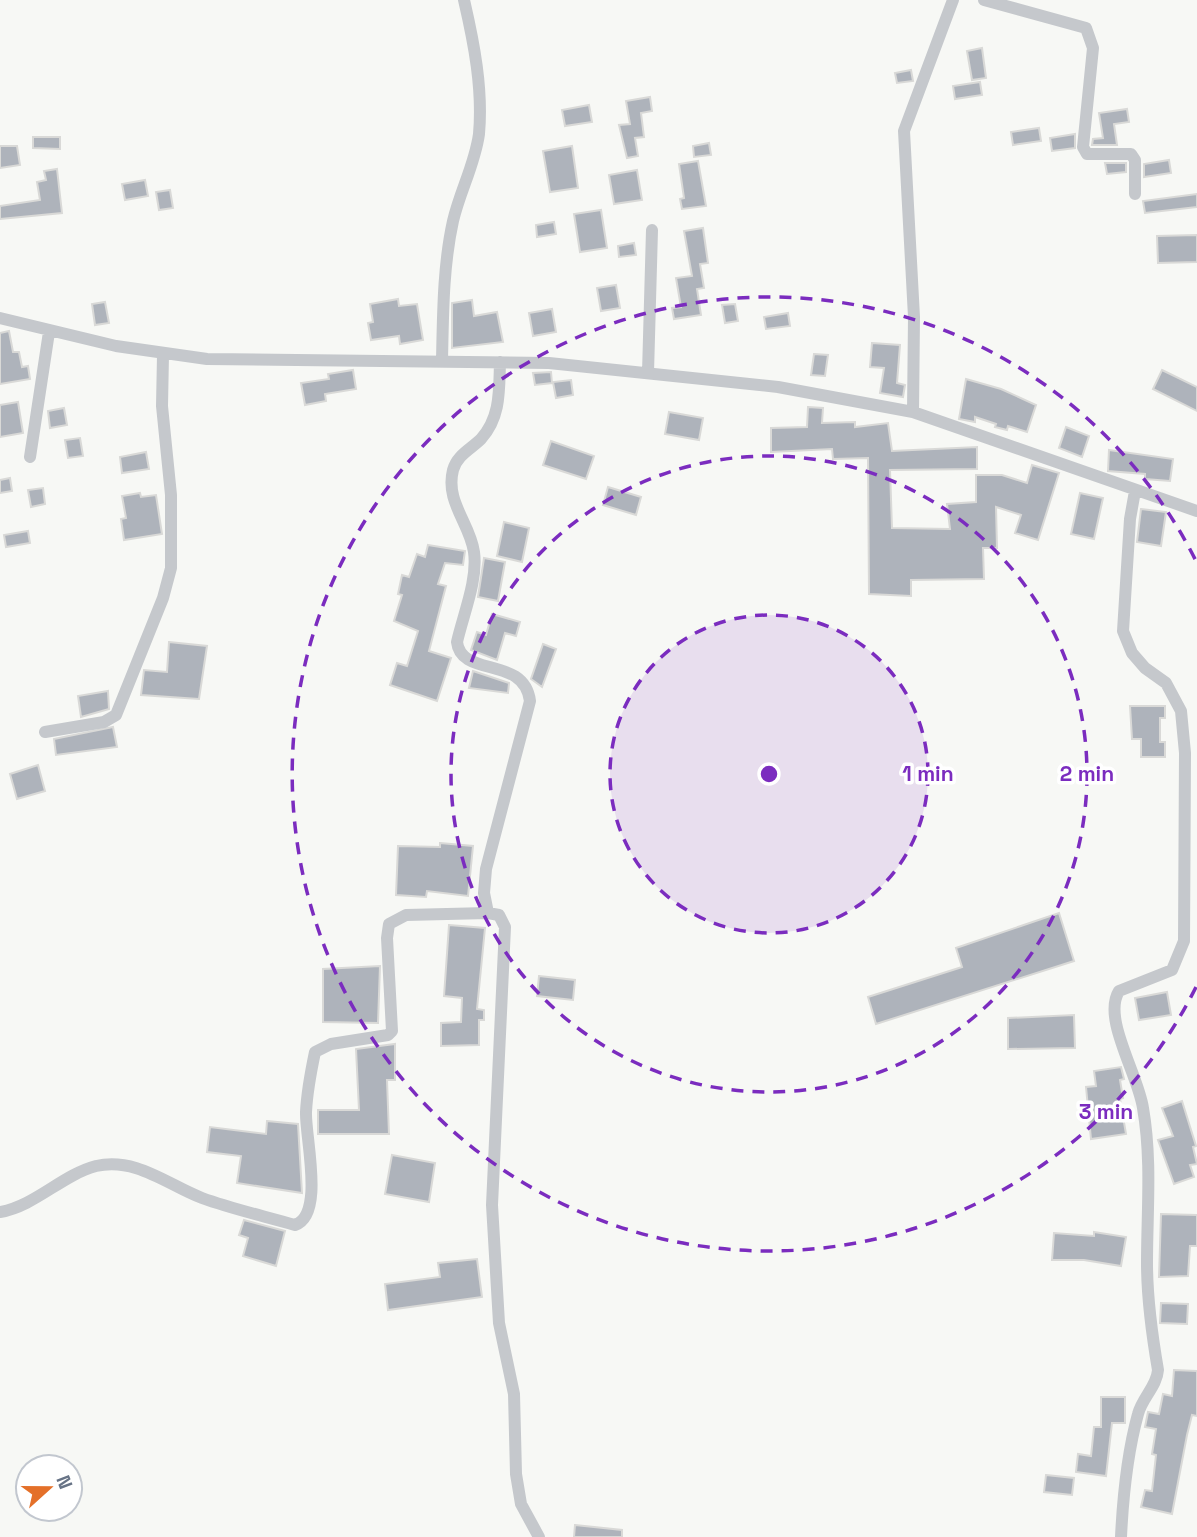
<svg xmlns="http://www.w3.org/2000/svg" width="1197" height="1537" viewBox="0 0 1197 1537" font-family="'Space Grotesk',sans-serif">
	<rect width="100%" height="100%" fill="#f7f8f5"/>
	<path fill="#aeb3bb" stroke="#d9d9d7" stroke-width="2" d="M982,48L986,78L972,80L967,51Z
		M911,70L913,81L897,83L895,73Z
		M980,82L982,95L955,99L953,86Z
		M650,97L652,111L641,113L644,137L635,138L638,156L627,158L619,125L630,124L626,101Z
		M589,105L592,122L565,126L562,110Z
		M1127,109L1129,122L1114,124L1117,145H1092L1093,139L1103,138L1099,113Z
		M1039,128L1041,141L1013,145L1011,132Z
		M1075,134V148L1052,151L1050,138Z
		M33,137H60V149L33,148Z
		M709,143L711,155L694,157L693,146Z
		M0,146H17L20,165L0,168Z
		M572,146L578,188L550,192L543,151Z
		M1169,160L1171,173L1144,177V164Z
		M698,161L706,206L682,209L680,199L684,198L679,164Z
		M1105,163H1126V172L1107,174Z
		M57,169L62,213L0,219V206L40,200L37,182L46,180L44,171Z
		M637,170L642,200L614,204L609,175Z
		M145,180L148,196L125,200L122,184Z
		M170,190L173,208L159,210L156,192Z
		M1197,194V207L1145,213L1143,201Z
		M601,210L607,248L580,252L574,214Z
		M554,222L556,234L537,237L536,225Z
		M703,228L708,263L700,264L704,288L697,289L701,315L674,319L672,308L681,307L676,278L692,276L684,231Z
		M1197,235V262L1158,263L1157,236Z
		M634,243L636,255L619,257L618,246Z
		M616,285L620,308L601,311L597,288Z
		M398,299L399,306L417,304L423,340L400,344L399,336L371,340L368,323L373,322L370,304Z
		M472,300L474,316L497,312L503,342L452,348V303Z
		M105,302L109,323L95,325L92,304Z
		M735,304L738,321L725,323L722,305Z
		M552,309L556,332L533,336L529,313Z
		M788,313L790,326L766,329L764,317Z
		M9,331L13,352H19L22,367L28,366L30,379L0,384V333Z
		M872,343L900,345L897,383L905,385L903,397L880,393L884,368L870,367Z
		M814,354L828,355L825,376L811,375Z
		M353,370L356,389L325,394L326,401L305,405L301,383L329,379L328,374Z
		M1162,370L1197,387V411L1153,389Z
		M551,372L552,383L535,385L533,373Z
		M966,379L1001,389L1036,405L1027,432L1008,426L1007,430L995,427L996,424L975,417V422L959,419Z
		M571,380L573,395L556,398L553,382Z
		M18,402L23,433L0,437V405Z
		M808,407L823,408L822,423L855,422V427L888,423L892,451L977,447V469L890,470L892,528L950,529L947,504L976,502V475H1002L1027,483L1032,465L1059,473L1038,540L1015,533L1021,515L996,507L997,548H983L984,579L911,580V596L869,594L868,458L833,459L832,449L771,452V428L807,427Z
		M64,408L67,425L50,428L48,411Z
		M669,412L703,418L699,440L665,434Z
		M1066,427L1089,436L1082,457L1059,448Z
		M80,438L83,456L68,458L65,440Z
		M551,441L594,456L586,479L543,465Z
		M1109,450L1173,459L1170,481L1145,479V474L1108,471Z
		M146,452L149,469L122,473L120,457Z
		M10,478L12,491L0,493V480Z
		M608,487L641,497L636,515L603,505Z
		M43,488L45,504L31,507L28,490Z
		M140,493L141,497L156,495L162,534L124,540L121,519L126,518L122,496Z
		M1080,493L1103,498L1094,539L1071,534Z
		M1141,509L1166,512L1161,546L1137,542Z
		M504,522L529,528L522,562L497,556Z
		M28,531L30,543L6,547L4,535Z
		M428,545L465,551L463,565L445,563L438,584L446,586L429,651L451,658L437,701L390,685L397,663L407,666L418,631L394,621L402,595L398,594L402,575L409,577L417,554L425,557Z
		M484,558L505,562L498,601L478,597Z
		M492,614L520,622L516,636L505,633L497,660L471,650L477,632L486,635Z
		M169,642L207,646L199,699L141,695L144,670L167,672Z
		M543,644L556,649L542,687L531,679Z
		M473,671L509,683L508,693L469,688Z
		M108,691L109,709L81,717L78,696Z
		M1130,706H1165V718H1160V742H1165V757H1141V739H1132Z
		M113,727L117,747L56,755L54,739Z
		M38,765L45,791L17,799L10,774Z
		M440,843L473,846L468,896L427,891L426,897L396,895L398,846L440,847Z
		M1059,913L1074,961L876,1024L868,997L962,967L956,948Z
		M449,925L485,928L477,1009L484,1010V1020H479V1045L441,1046V1023L461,1022L462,998L444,996Z
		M380,966L378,1023L323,1022V969Z
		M539,976L575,980L573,1000L537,996Z
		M1167,992L1171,1015L1139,1020L1135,998Z
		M1074,1015L1075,1048L1008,1049V1018Z
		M395,1044V1080H387L389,1134H318V1110H359L356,1049Z
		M1121,1067L1124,1079L1120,1080L1123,1098L1120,1099L1126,1134L1091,1139L1086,1087L1096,1086L1094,1071Z
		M1182,1101L1196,1146L1193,1147L1197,1164L1190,1165L1194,1177L1174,1184L1158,1140L1173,1136L1162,1108Z
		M267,1121L298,1124L302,1193L237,1183L241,1156L207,1152L210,1127L266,1134Z
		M392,1155L435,1163L429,1202L385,1194Z
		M1161,1214L1197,1215V1246H1190L1188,1276L1159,1277Z
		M244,1220L285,1231L276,1266L243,1256L248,1238L239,1235Z
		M1094,1232L1126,1237L1121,1266L1084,1260H1052L1054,1233L1094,1236Z
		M477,1259L482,1297L388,1310L385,1284L440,1277L438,1263Z
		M1161,1303L1188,1304L1187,1324L1160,1323Z
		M1174,1370L1197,1371V1416L1192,1415L1187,1435L1172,1514L1141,1507L1145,1490L1152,1491L1156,1455L1152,1454L1156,1429L1145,1427L1148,1412L1159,1414L1163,1394L1172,1396Z
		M1101,1397H1125V1423H1112L1106,1476L1076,1472L1078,1454L1091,1456L1094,1427H1101Z
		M1046,1475L1074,1478L1072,1495L1044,1492Z
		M575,1525L622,1530V1537H574Z"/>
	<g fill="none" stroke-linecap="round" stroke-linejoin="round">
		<path stroke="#c5c8cc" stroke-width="12" d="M984,0L1086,28L1093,48L1083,147L1087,154H1131L1135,160V194
			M0,318L116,346L207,359L549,363L778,387L913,412L1197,511
			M442,361C443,315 443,266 453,221C460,191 475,164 479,134C483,89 474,43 464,0
			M500,362C499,390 501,417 481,439C471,449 457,455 453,470C445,502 470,523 474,552C478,580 463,615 457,642C461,678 524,655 530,701L486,869L484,893L488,913L499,915L505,927L492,1205L499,1323L514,1394L516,1474L521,1504L539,1537
			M648,373L652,230
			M913,412L914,317L904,131L953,0
			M30,457L49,332
			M45,732L104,722L116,715L163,598L171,568V495L162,406L163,355
			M0,1212C35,1206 62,1175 96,1166C136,1157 168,1185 202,1198C232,1209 264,1216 295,1225C325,1215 305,1137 306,1112C307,1092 311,1071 315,1052L331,1044L388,1035L392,1031L387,938L389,924L406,915L488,913
			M1121,1537C1123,1495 1127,1454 1138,1414C1142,1398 1157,1386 1158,1370C1152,1335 1147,1300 1147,1263C1147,1211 1152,1160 1143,1108C1138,1074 1102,1018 1119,991L1172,970L1184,941L1185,753L1181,711L1166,683L1145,668L1132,653L1123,631L1130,519L1135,491"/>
	</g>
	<circle cx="769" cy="774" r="159" fill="#7b2cbf" fill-opacity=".12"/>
	<g fill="none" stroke="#7b2cbf" stroke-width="3.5" stroke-dasharray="12 9">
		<circle cx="769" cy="774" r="159"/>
		<circle cx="769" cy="774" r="318"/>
		<path d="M1196 987A477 477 0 1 1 1196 561"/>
	</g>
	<circle cx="769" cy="774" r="10" fill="#7b2cbf" stroke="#fff" stroke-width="3.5"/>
	<g font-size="21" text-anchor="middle" font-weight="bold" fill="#7b2cbf" stroke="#fff" stroke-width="7" stroke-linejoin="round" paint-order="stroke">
		<text x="928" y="781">1 min</text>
		<text x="1087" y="781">2 min</text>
		<text x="1106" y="1119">3 min</text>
	</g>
	<g transform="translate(49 1488) rotate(69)"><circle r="33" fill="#ffffff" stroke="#c2c7cf" stroke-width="2"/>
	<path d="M0-5L12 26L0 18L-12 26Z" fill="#e47029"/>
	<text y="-10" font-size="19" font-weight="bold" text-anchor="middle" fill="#677386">N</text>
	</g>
</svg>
